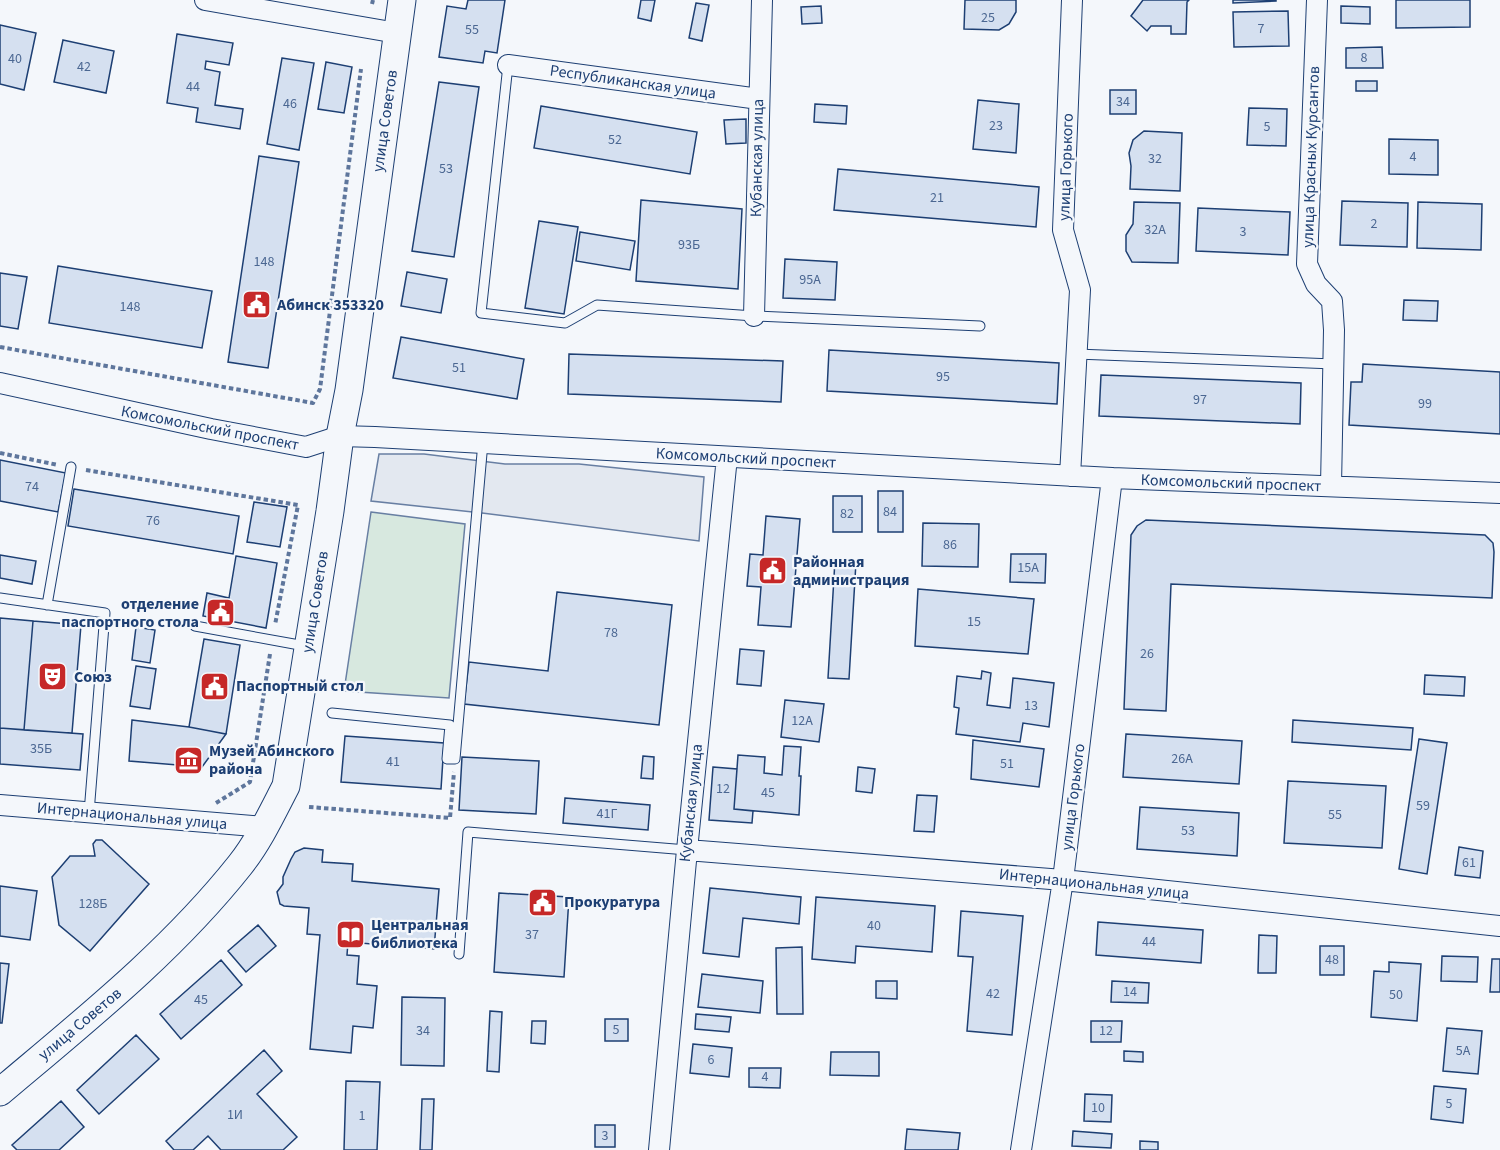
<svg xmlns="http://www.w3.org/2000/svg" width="1500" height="1150" viewBox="0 0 1500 1150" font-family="'Source Sans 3',sans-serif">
	<rect width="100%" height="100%" fill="#f4f7fb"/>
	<path fill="#d7e8df" stroke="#687fa3" stroke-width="1.5" d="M371,512L465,524L449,698L344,691Z"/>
	<path fill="#e3e8f0" stroke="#687fa3" stroke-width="1.5" d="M379,454H424L505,464H579L704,477L699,541L482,513L371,501Z"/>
	<path fill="#d5e0f0" stroke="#1d3f73" stroke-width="1.5" d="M468,0H505L497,53L485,51L483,63L439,57L447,6L466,9Z
		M641,0H655L651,21L638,18Z
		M965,0H1016V12L1009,24L999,30L964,29Z
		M1143,0H1189L1187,2L1186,34H1171V26H1151L1147,31L1131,16Z
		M1233,0H1276V1L1233,3Z
		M1396,0H1470V27L1396,28Z
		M696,3L709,5L702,41L689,38Z
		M821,6L822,23L802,24L801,7Z
		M1341,6L1370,7V24L1341,23Z
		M1288,11L1289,46L1234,47L1233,12Z
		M0,25L36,33L24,90L0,84Z
		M177,34L233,43L229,65L206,61L205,69L220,72L215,105L243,109L240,129L196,122L198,108L167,103Z
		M63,40L114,51L106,93L54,82Z
		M1382,47L1383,68H1346V48Z
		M282,58L314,63L299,150L267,144Z
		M326,62L352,67L344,113L318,109Z
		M1356,81H1377V91H1356Z
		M439,82L479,87L454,257L412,251Z
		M1110,90H1136V114H1110Z
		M978,100L1019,104L1016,153L973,149Z
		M815,104L847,106L846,124L814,122Z
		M541,106L697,132L690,174L534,148Z
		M1249,108L1287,109L1286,146L1247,145Z
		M746,119V143L726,144L724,120Z
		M1144,131L1182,133L1180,191L1130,189L1131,166L1129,153L1133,140Z
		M1389,139L1438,140V175L1389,174Z
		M259,156L299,162L268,368L228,362Z
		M838,169L1039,187L1036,227L834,210Z
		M641,200L742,209L738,289L636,281Z
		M1342,201L1408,203L1407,247L1340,245Z
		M1134,202L1180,203L1178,263L1132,262L1126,251V235L1133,224Z
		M1418,202L1482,204L1481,250L1417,248Z
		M1198,208L1290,212L1288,255L1196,251Z
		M539,221L578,227L564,314L525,308Z
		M580,232L635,241L630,270L576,261Z
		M785,259L837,262L835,300L783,298Z
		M58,266L212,291L202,348L49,323Z
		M407,272L447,279L441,313L401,306Z
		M0,273L27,277L18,329L0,326Z
		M1404,300L1438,301L1437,321L1403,320Z
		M401,337L524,359L517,399L393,378Z
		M829,350L1059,363L1057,404L827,391Z
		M569,354L783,361L781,402L568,394Z
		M1363,364L1500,372V434L1349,425L1351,382H1362Z
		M1101,375L1301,383L1300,424L1099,416Z
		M0,460L66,473L58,512L0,501Z
		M74,489L239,516L233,554L68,526Z
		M878,491H903V532H878Z
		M833,496H862V532H833Z
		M254,502L287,507L280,547L247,542Z
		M766,516L800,519L791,627L758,625L761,587L747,586L750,554L763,555Z
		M1146,520L1485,535L1493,543L1494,552L1492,598L1171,584L1166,711L1124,709L1131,535L1137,526Z
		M923,523L979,524L978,567L922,566Z
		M1011,554H1046L1045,583L1010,582Z
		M0,555L36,561L32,584L0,578Z
		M236,556L277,563L266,628L203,616L207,593L229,598Z
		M835,560L856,562L849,679L828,678Z
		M918,589L1034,599L1028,654L915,646Z
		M557,592L672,605L659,725L464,704L469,662L548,671Z
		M0,618L33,621L24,730L0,728Z
		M33,621L81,625L72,733L24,730Z
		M136,627L155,630L150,663L132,660Z
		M204,639L240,645L226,734L189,727Z
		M740,649L764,651L761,686L737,684Z
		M136,666L156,669L150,709L130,706Z
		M982,671L991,673L987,705L1010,708L1013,678L1054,683L1049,727L1023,723L1020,742L956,734L959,708L954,707L957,676L981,679Z
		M1425,675L1465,677L1464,696L1424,694Z
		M785,700L824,704L819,742L781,737Z
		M132,720L189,727L226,734L202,767L129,761Z
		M1293,720L1413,728L1411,750L1292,742Z
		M0,728L83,734L80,770L0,764Z
		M1126,734L1242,741L1239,784L1123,777Z
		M345,736L444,743L441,789L341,782Z
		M1419,739L1447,743L1427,874L1399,869Z
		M973,740L1044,749L1039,787L971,779Z
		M784,746L801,747L799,776H801L799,815L734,809L738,755L765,757L764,773L782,775Z
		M643,756L654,757L653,779L641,778Z
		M462,757L539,761L536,814L459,810Z
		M713,767L737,769L734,809L753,811L752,823L709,820Z
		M858,767L875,769L872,793L856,791Z
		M1288,781L1386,786L1382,848L1284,843Z
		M917,795L937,796L934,832L914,831Z
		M565,798L650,805L648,830L563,823Z
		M1140,807L1239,813L1237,856L1137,849Z
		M96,840H102L149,884L90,951L59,925L52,877L70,856H95L93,844Z
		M1459,847L1483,851L1480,878L1455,875Z
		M304,848L323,850L322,862L353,864L352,881L439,889L434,949L348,942L347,955L359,956L357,984L377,986L373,1028L353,1026L351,1053L310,1049L320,935L307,934L309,908L284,906L280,904L277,892L283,884V877L291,859L295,852Z
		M0,886L37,891L30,940L0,936Z
		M710,888L801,897L799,924L743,918L739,957L703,953Z
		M499,893L569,897L564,977L494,972Z
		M816,897L935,906L932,952L856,946L855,963L812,959Z
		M961,911L1023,916L1012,1035L967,1031L973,957L958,956Z
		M1098,922L1203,930L1201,963L1096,955Z
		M258,925L276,946L246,972L228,951Z
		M1259,935L1277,936L1276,973H1258Z
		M1320,946H1344V975H1320Z
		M802,947L803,1014H777L776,948Z
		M1442,956L1478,957L1477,982L1441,981Z
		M1492,959H1500V992H1490Z
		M221,960L242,985L181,1039L160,1014Z
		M1389,962L1421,964L1417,1021L1371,1017L1374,971L1389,972Z
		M0,963L9,964L2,1023H0Z
		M702,974L763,981L760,1013L698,1007Z
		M876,981H897V999L876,998Z
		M1112,981L1149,983L1148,1003L1111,1002Z
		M402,997L445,998L444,1066L401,1065Z
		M490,1011L502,1012L499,1072L487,1071Z
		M696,1014L731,1017L729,1032L695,1029Z
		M605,1019H628V1041H605Z
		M532,1021H546L545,1044L531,1043Z
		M1091,1021H1122L1121,1042H1091Z
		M1447,1028L1482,1031L1478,1074L1443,1071Z
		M136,1035L159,1059L99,1114L77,1090Z
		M693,1044L732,1048L729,1077L690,1073Z
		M264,1050L282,1071L257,1094L297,1137L283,1150H221L208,1136L193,1150H174L166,1141Z
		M1124,1051L1143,1052V1062L1124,1061Z
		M831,1052H879V1076L830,1075Z
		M749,1068H781L780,1088L749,1087Z
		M346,1081L380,1082L377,1150H344Z
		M1434,1086L1466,1089L1463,1123L1431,1119Z
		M1085,1094L1112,1095L1111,1122L1084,1121Z
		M422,1099H434L432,1150H420Z
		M61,1101L84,1127L59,1150H17L12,1145Z
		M595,1125H615V1147H595Z
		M907,1129L960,1133L958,1150H905Z
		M1073,1131L1112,1134L1111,1148L1072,1146Z
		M1140,1141L1158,1142V1150H1140Z"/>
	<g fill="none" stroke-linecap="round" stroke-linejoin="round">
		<defs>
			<path id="lane" d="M508,65L481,313L565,323L597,305L754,316L980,326
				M1076,354L1334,364
				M0,598L105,613L89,813
				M47,605L71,467
				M195,626L305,646
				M332,713L450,725L447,759H455L483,442
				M459,954L468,832L687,850"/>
			<path id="street" d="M205,0L397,33
				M1317,0L1307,264L1316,284L1332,301L1334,330L1331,486
				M508,65L759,99
				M754,316L762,0
				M0,383L211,429L306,447L340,436L375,437L1112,478L1500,493
				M1070,476L1080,290L1063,230L1072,0
				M0,805L265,827
				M687,850L1063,880L1500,926
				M659,1150L687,850L727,457
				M1021,1150L1063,880L1112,478"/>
			<path id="secondary" d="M0,1092C84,1021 171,952 240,865C259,841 272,813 286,786L330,511L340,436L349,390L402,0"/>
		</defs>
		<use href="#lane" stroke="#1d3f73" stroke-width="11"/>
		<use href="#street" stroke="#1d3f73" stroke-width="22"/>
		<use href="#secondary" stroke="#1d3f73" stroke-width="29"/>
		<path stroke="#5e769c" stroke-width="4" stroke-dasharray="4.5 3" stroke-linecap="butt" d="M372,4L373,0
			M0,347L313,403L320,389L361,69
			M0,453L58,465
			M86,470L298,505L275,625
			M216,803L250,782L270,654
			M309,807L450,818L454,772"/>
		<use href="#lane" stroke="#f4f7fb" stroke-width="9"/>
		<use href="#street" stroke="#f4f7fb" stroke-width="20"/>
		<use href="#secondary" stroke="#f4f7fb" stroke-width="27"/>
	</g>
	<defs>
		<symbol id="civic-square" viewBox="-11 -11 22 22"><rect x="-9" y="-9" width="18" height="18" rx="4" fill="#c62828" stroke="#f4f7fb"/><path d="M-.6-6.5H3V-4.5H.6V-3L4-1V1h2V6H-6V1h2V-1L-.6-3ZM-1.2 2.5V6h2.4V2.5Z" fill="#fff"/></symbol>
		<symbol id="theatre-square" viewBox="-11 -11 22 22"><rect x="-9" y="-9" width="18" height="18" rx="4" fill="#c62828" stroke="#f4f7fb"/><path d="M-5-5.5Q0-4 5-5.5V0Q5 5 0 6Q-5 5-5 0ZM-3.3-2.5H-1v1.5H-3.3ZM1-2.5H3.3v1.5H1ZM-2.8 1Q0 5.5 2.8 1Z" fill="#fff"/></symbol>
		<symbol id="museum-square" viewBox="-11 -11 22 22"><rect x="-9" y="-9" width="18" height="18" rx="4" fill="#c62828" stroke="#f4f7fb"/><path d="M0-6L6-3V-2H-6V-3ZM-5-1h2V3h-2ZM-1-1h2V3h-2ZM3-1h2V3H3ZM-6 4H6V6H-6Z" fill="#fff"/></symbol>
		<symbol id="library-square" viewBox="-11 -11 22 22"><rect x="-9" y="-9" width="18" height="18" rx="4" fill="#c62828" stroke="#f4f7fb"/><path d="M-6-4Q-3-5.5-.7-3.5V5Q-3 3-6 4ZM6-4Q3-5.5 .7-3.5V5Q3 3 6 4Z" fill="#fff"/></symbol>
	</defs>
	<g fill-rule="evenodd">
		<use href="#civic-square" x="240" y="288" width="33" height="33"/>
		<use href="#civic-square" x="756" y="554" width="33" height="33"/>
		<use href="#civic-square" x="204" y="596" width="33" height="33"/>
		<use href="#theatre-square" x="36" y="660" width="33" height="33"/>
		<use href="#civic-square" x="198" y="670" width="33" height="33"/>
		<use href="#museum-square" x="172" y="744" width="33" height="33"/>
		<use href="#civic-square" x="526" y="886" width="33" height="33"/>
		<use href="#library-square" x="334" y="918" width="33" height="33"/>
	</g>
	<g text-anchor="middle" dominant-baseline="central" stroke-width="4.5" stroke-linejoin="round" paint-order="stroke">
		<g font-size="14" fill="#4b6792">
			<text x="988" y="18">25</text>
			<text x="1261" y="29">7</text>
			<text x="472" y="30">55</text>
			<text x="1364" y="58">8</text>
			<text x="15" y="59">40</text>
			<text x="84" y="67">42</text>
			<text x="193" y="87">44</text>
			<text x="1123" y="102">34</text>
			<text x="290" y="104">46</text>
			<text x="996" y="126">23</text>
			<text x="1267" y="127">5</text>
			<text x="615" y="140">52</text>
			<text x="1413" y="157">4</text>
			<text x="1155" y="159">32</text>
			<text x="446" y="169">53</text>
			<text x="937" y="198">21</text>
			<text x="1374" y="224">2</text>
			<text x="1155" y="230">32А</text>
			<text x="1243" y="232">3</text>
			<text x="689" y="245">93Б</text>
			<text x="264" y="262">148</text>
			<text x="810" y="280">95А</text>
			<text x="130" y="307">148</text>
			<text x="459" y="368">51</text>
			<text x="943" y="377">95</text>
			<text x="1200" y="400">97</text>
			<text x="1425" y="404">99</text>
			<text x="32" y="487">74</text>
			<text x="890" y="512">84</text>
			<text x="847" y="514">82</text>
			<text x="153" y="521">76</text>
			<text x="950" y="545">86</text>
			<text x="1028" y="568">15А</text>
			<text x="974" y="622">15</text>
			<text x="611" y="633">78</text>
			<text x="1147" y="654">26</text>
			<text x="1031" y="706">13</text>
			<text x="802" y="721">12А</text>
			<text x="41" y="749">35Б</text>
			<text x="1182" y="759">26А</text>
			<text x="393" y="762">41</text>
			<text x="1007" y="764">51</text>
			<text x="723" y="789">12</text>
			<text x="768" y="793">45</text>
			<text x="1423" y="806">59</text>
			<text x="607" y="814">41Г</text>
			<text x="1335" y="815">55</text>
			<text x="1188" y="831">53</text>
			<text x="1469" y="863">61</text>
			<text x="93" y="904">128Б</text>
			<text x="874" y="926">40</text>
			<text x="532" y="935">37</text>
			<text x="1149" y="942">44</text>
			<text x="1332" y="960">48</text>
			<text x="1130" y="992">14</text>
			<text x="993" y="994">42</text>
			<text x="1396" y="995">50</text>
			<text x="201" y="1000">45</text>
			<text x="616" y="1030">5</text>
			<text x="423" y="1031">34</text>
			<text x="1106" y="1031">12</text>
			<text x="1463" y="1051">5А</text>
			<text x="711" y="1060">6</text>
			<text x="765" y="1077">4</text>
			<text x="1449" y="1104">5</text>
			<text x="1098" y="1108">10</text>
			<text x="235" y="1115">1И</text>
			<text x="362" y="1116">1</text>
			<text x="605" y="1136">3</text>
		</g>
		<g font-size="16" fill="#1d3f73" stroke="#f4f7fb">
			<text transform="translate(633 82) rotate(8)">Республиканская улица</text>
			<text transform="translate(385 121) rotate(-82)">улица Советов</text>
			<text transform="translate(1311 157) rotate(-88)">улица Красных Курсантов</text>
			<text transform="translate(757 158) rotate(-89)">Кубанская улица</text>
			<text transform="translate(1066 167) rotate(-88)">улица Горького</text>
			<text transform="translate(210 428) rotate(11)">Комсомольский проспект</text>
			<text transform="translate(746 458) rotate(3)">Комсомольский проспект</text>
			<text transform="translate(1231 483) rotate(2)">Комсомольский проспект</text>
			<text transform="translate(315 602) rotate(-81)">улица Советов</text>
			<text transform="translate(1073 797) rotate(-83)">улица Горького</text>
			<text transform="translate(691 803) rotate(-84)">Кубанская улица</text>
			<text transform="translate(132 816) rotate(5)">Интернациональная улица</text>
			<text transform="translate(1094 884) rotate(6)">Интернациональная улица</text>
			<text transform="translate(80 1024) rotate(-40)">улица Советов</text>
		</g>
		<g font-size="16" font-weight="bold" fill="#1d3f73" stroke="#f4f7fb" text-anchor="start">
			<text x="277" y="305">Абинск 353320</text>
			<text x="793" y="562">Районная<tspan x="793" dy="18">администрация</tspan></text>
			<text x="199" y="604" text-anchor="end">отделение<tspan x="199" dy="18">паспортного стола</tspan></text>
			<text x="74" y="677">Союз</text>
			<text x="236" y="686">Паспортный стол</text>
			<text x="209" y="751">Музей Абинского<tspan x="209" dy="18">района</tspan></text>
			<text x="564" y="902">Прокуратура</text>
			<text x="371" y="925">Центральная<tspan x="371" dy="18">библиотека</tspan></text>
		</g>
	</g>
</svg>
